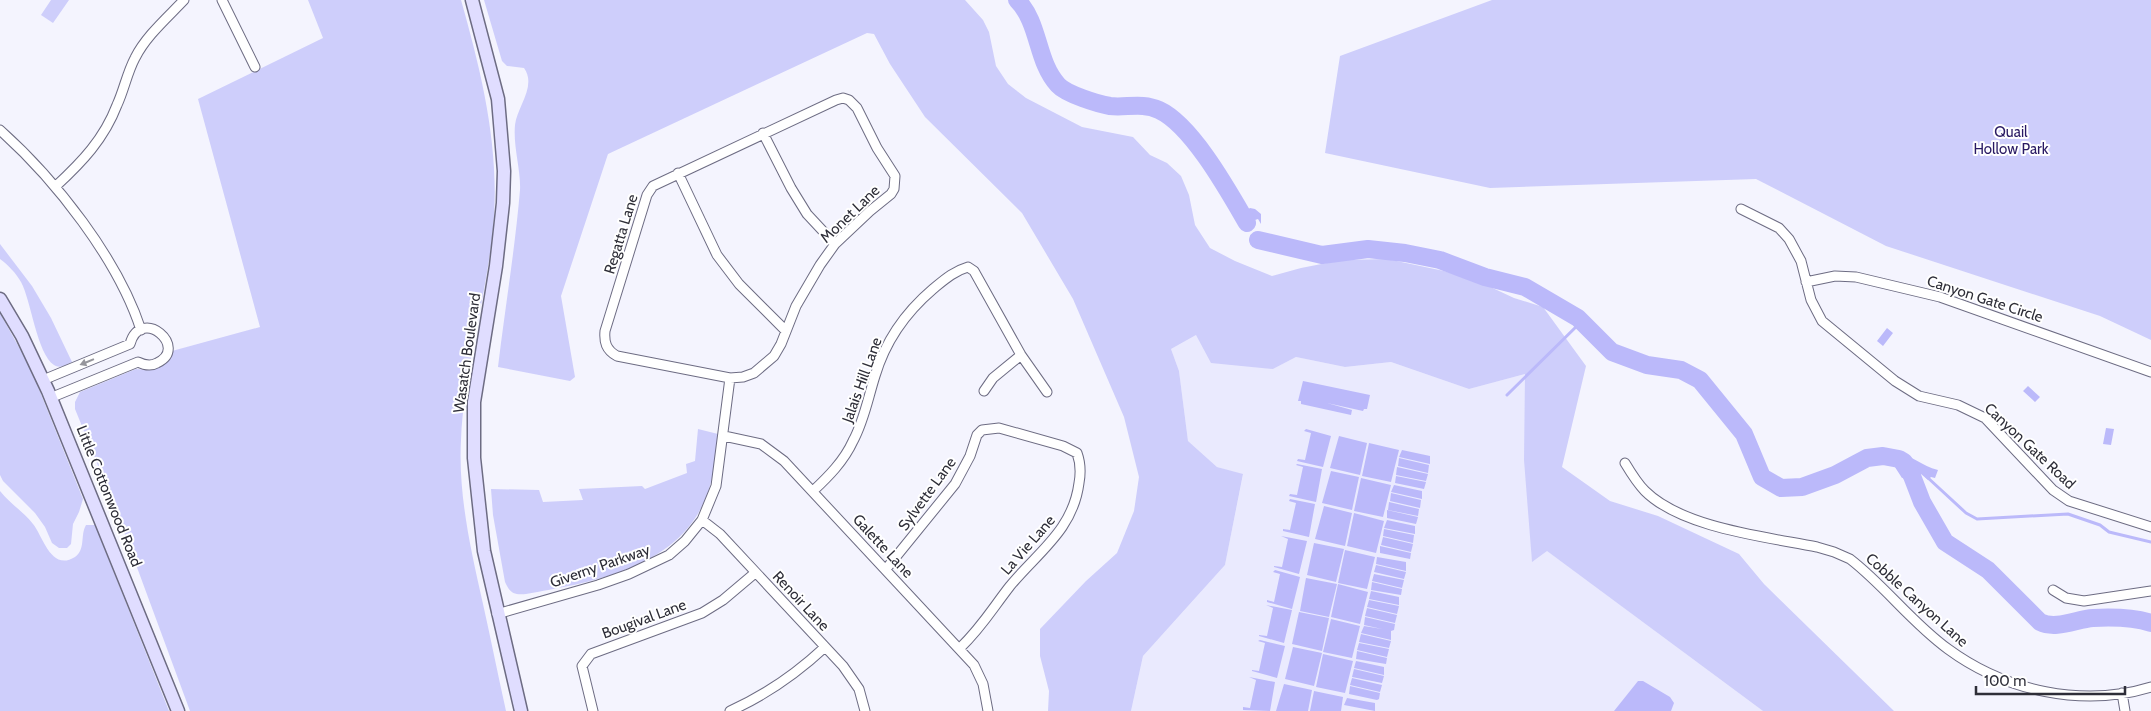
<svg xmlns="http://www.w3.org/2000/svg" width="2151" height="711" viewBox="0 0 2151 711" font-family="Cabin,sans-serif">
	<rect width="100%" height="100%" fill="#f4f4fe"/>
	<path fill="#eaeafe" d="M1196,335L1273,369L1296,357L1345,367L1391,362L1469,389L1525,374L1532,561L1546,550L1763,711H1131L1143,656L1225,565L1243,475L1217,467L1188,441L1179,371L1171,349Z"/>
	<path fill="#cecefb" d="M51,0H69L53,23L41,15Z
		M308,0H461C483,78 502,156 492,238C484,305 464,372 461,440C458,495 471,550 483,604C491,640 498,675 506,711H190L114,505L75,409V402L80,392L136,369L150,370L162,366L168,360L172,351L260,327L198,99L323,38Z
		M484,0H965L983,20L989,32L996,66L1008,84L1026,98L1082,127L1133,137L1150,155L1167,163L1181,176L1189,195L1195,225L1210,248L1235,261L1272,276L1301,268L1342,260L1387,259L1444,271L1484,284L1514,298L1543,307L1586,366L1562,467L1610,501L1658,516L1739,554L1764,584L1894,711H1763L1547,551L1532,562L1524,460L1525,374L1469,389L1391,362L1345,367L1296,357L1273,369L1211,363L1196,335L1171,349L1179,371L1188,441L1217,467L1243,474L1225,565L1143,656L1131,711H1048L1049,691L1040,656V629L1086,581L1117,553L1134,511L1139,477L1124,417L1073,299L1022,213L925,117L890,64L874,34L867,33L608,154L561,296L575,377L570,381L498,367C505,308 515,249 520,190C521,170 513,147 515,125C517,107 537,86 524,68L507,66L502,61Z
		M1492,0H2151V340L2100,316L1886,246L1756,179L1490,188L1325,153L1340,56Z
		M0,244L32,286L51,318L72,362C66,365 60,369 54,365C37,354 31,300 21,282C16,273 8,265 0,259Z
		M0,313L31,369L83,499L79,512L73,524L71,544L67,548H59L52,543L45,527L35,513L3,481L0,475Z
		M698,429L718,434C715,458 714,482 703,504C673,569 589,583 526,594C514,595 510,593 505,582L493,515L491,489L539,490L543,502L583,500L579,489L642,486L645,489L687,473L686,464L695,461Z
		M0,491C9,503 23,511 33,524C43,536 51,572 75,557C86,549 80,535 86,525H95L169,711H0Z"/>
	<path fill="#bbb9fa" d="M1250,208L1255,209L1261,214V224L1258,219L1243,224L1238,216Z
		M1887,328L1893,333L1883,346L1877,341Z
		M1303,381L1370,395L1367,409H1364L1363,411L1327,403L1352,410L1351,415L1301,404V401H1298Z
		M2028,386L2040,397L2035,402L2023,391Z
		M2106,428L2114,429L2111,445L2103,444Z
		M1306,429L1331,436L1323,467L1297,461L1298,459L1305,460L1311,433L1304,431Z
		M1339,436L1367,443L1360,475L1330,468Z
		M1369,443L1399,450L1391,482L1362,476Z
		M1402,450L1430,456V464L1399,457Z
		M1896,452C1914,456 1921,466 1938,470L1935,478L1931,477L1928,480L1921,474L1902,478L1893,464L1883,456Z
		M1399,458L1429,465L1428,473L1398,466Z
		M1297,464L1322,469L1316,502L1289,496L1290,494L1297,495L1303,467L1296,465Z
		M1397,467L1428,474L1426,481L1396,475Z
		M1331,471L1359,477L1352,510L1322,503Z
		M1396,476L1426,482L1424,489L1395,483Z
		M1361,478L1391,485L1383,517L1354,511Z
		M1394,485L1422,491V499L1391,492Z
		M1391,493L1421,500L1420,508L1390,501Z
		M1290,499L1315,504L1309,537L1283,531V529L1290,530L1296,503L1289,501Z
		M1389,502L1419,509L1418,516L1388,510Z
		M1324,506L1352,513L1345,546L1315,539Z
		M1387,510L1418,517L1416,524L1387,518Z
		M1354,513L1384,521L1376,553L1347,546Z
		M1387,520L1415,526V534L1384,528Z
		M1384,529L1414,535L1413,543L1383,536Z
		M1281,536L1307,541L1299,574L1274,567V566L1282,567L1288,539Z
		M1383,537L1413,544L1411,552L1381,545Z
		M1314,543L1344,549L1336,582L1307,575Z
		M1380,546L1411,553L1410,559L1380,553Z
		M1345,550L1375,557L1367,589L1338,583Z
		M1377,557L1406,562V571L1376,564Z
		M1376,565L1406,572L1404,579L1374,572Z
		M1275,570L1300,577L1292,609L1267,602V600L1274,602L1280,574L1273,572Z
		M1374,574L1404,580L1402,588L1372,581Z
		M1306,578L1337,584L1329,617L1300,611Z
		M1372,582L1402,589L1401,595L1371,590Z
		M1338,584L1368,592L1360,624L1331,617Z
		M1371,591L1399,597V605L1369,599Z
		M1369,600L1399,606L1397,614L1367,607Z
		M1266,605L1292,610L1284,643L1259,636V635L1267,636L1273,608Z
		M1367,608L1397,615L1395,623L1365,616Z
		M1299,612L1329,618L1322,651L1292,644Z
		M1365,617L1395,624L1394,630L1391,631V640L1361,633L1364,626L1382,629L1364,625Z
		M1331,619L1360,626L1352,658L1323,652Z
		M1361,634L1391,641L1389,648L1359,642Z
		M1260,640L1285,646L1277,678L1252,671V670L1259,671L1265,643L1258,641Z
		M1359,643L1389,649L1387,657L1357,650Z
		M1293,647L1322,653L1314,686L1285,679Z
		M1357,651L1387,658L1386,664L1356,659Z
		M1323,654L1353,661L1345,693L1316,687Z
		M1356,661L1384,667V675L1354,668Z
		M1354,669L1384,676L1382,683L1352,677Z
		M1249,677L1275,682L1270,711L1243,710V707L1250,708L1256,680Z
		M1352,678L1382,685L1380,692L1350,685Z
		M1638,681H1643L1670,697L1674,703L1671,711H1614Z
		M1284,684L1312,690L1308,711H1276Z
		M1350,686L1380,693L1379,699L1377,700L1349,694Z
		M1314,691L1343,697L1341,711H1310Z
		M1347,698L1375,703V711L1344,705Z"/>
	<g fill="none" stroke-linecap="round" stroke-linejoin="round">
		<path stroke="#bbb9fa" stroke-width="3" d="M1507,395L1582,321
			M1927,477L1966,513L1977,519L2068,514L2100,525L2109,532L2151,542"/>
		<path stroke="#bbb9fa" stroke-width="18" d="M1017,0C1040,23 1036,61 1058,85C1066,94 1098,104 1110,106C1126,108 1142,102 1159,110C1192,125 1229,192 1247,223
			M1258,240L1322,255L1368,249L1405,253L1440,260L1485,277L1525,287L1578,318L1612,352L1647,365L1681,370L1700,380L1744,434L1762,477L1781,488L1802,487L1835,475L1867,458L1883,456L1899,459L1904,462L1912,476L1922,502L1945,542L1988,570L2040,622C2056,630 2077,619 2093,618C2113,617 2133,617 2151,623"/>
		<defs>
			<path id="minor" d="M222,0L255,67
				M843,98L849,100L857,108L877,148L895,176L894,189L891,194L870,211L835,244L820,265L796,306L781,344L774,356L754,373L743,377L730,378L617,356C606,350 604,342 605,331L647,195L653,186L836,100Z
				M0,130C55,179 118,259 141,330
				M763,133L791,188L807,214L835,244
				M678,173L717,255L739,284L785,330
				M56,186C82,162 104,139 117,105C124,90 127,73 135,58C146,36 167,18 184,0
				M1741,209L1779,228L1789,239L1801,261L1811,300L1822,321L1895,381L1919,396L1958,405L1985,418L2053,490L2069,501L2151,527
				M1806,282L1835,276L1856,277L1940,297L2151,372
				M43,380L130,344C141,305 190,348 157,363C150,367 144,365 138,362L50,398
				M984,391L993,378L1021,355
				M724,436L761,444L784,461L974,665L983,684L988,711
				M1625,463C1631,473 1637,483 1645,491C1682,528 1767,537 1817,547L1834,552L1850,559C1885,586 1912,623 1948,649C2005,691 2083,708 2151,687
				M813,491C828,477 844,461 853,441C864,421 868,398 875,376C885,342 906,312 933,289C944,280 954,271 968,267L974,271L1021,355L1047,392
				M702,520L720,534L843,666L859,689L865,711
				M886,569L955,484L970,456L977,435L982,430L999,428L1063,446L1077,453C1081,464 1081,472 1079,483C1073,530 1038,552 1010,586C992,609 982,627 960,648
				M2053,590L2066,598L2084,601L2151,591
				M497,614L598,585L629,574L669,555L685,541L702,520L716,486L730,378
				M2122,693L2125,711
				M593,711L582,666L591,654L702,613L723,600L755,573
				M730,711C766,695 796,674 825,647"/>
			<path id="secondary" d="M472,0L498,99L504,171L503,203L496,266L474,402V458L484,551L521,711
				M0,299L22,336L48,391L178,711"/>
		</defs>
		<use href="#minor" stroke="#6d6c83" stroke-width="11"/>
		<use href="#secondary" stroke="#6d6c83" stroke-width="15"/>
		<use href="#minor" stroke="#fff" stroke-width="9"/>
		<use href="#secondary" stroke="#e0ddff" stroke-width="12"/>
	</g>
	<defs><path id="oneway-solid" d="M-6-.8H1V-3.2L6.5 0L1 3.2V.8H-6Z" transform="scale(1.25)"/></defs>
	<use fill="#96969c" href="#oneway-solid" transform="translate(87 362) rotate(158)"/>
	<g text-anchor="middle" dominant-baseline="central" stroke-width="4" stroke-linejoin="round" paint-order="stroke">
		<g font-size="15" fill="#291a63" stroke="#fff">
			<text x="2011" y="132">Quail<tspan x="2011" dy="17">Hollow Park</tspan></text>
		</g>
		<g font-size="15" fill="#2e2e38" stroke="#fff">
			<text transform="translate(850 214) rotate(-44)">Monet Lane</text>
			<text transform="translate(621 234) rotate(-73)">Regatta Lane</text>
			<text transform="translate(1985 299) rotate(18)">Canyon Gate Circle</text>
			<text transform="translate(467 353) rotate(-82)">Wasatch Boulevard</text>
			<text transform="translate(862 380) rotate(-70)">Jalais Hill Lane</text>
			<text transform="translate(2030 446) rotate(43)">Canyon Gate Road</text>
			<text transform="translate(927 494) rotate(-54)">Sylvette Lane</text>
			<text transform="translate(109 496) rotate(68)">Little Cottonwood Road</text>
			<text transform="translate(1028 545) rotate(-49)">La Vie Lane</text>
			<text transform="translate(883 546) rotate(47)">Galette Lane</text>
			<text transform="translate(600 566) rotate(-19)">Giverny Parkway</text>
			<text transform="translate(1917 600) rotate(42)">Cobble Canyon Lane</text>
			<text transform="translate(801 601) rotate(47)">Renoir Lane</text>
			<text transform="translate(644 619) rotate(-20)">Bougival Lane</text>
		</g>
	</g>
	<path d="M1976 686v8h149v-8" fill="none" stroke="#2e2e38" stroke-width="2.5"/>
	<text x="1984" y="686" font-size="15" fill="#2e2e38" stroke="#ffffff" stroke-width="4" paint-order="stroke">100 m</text>
</svg>
